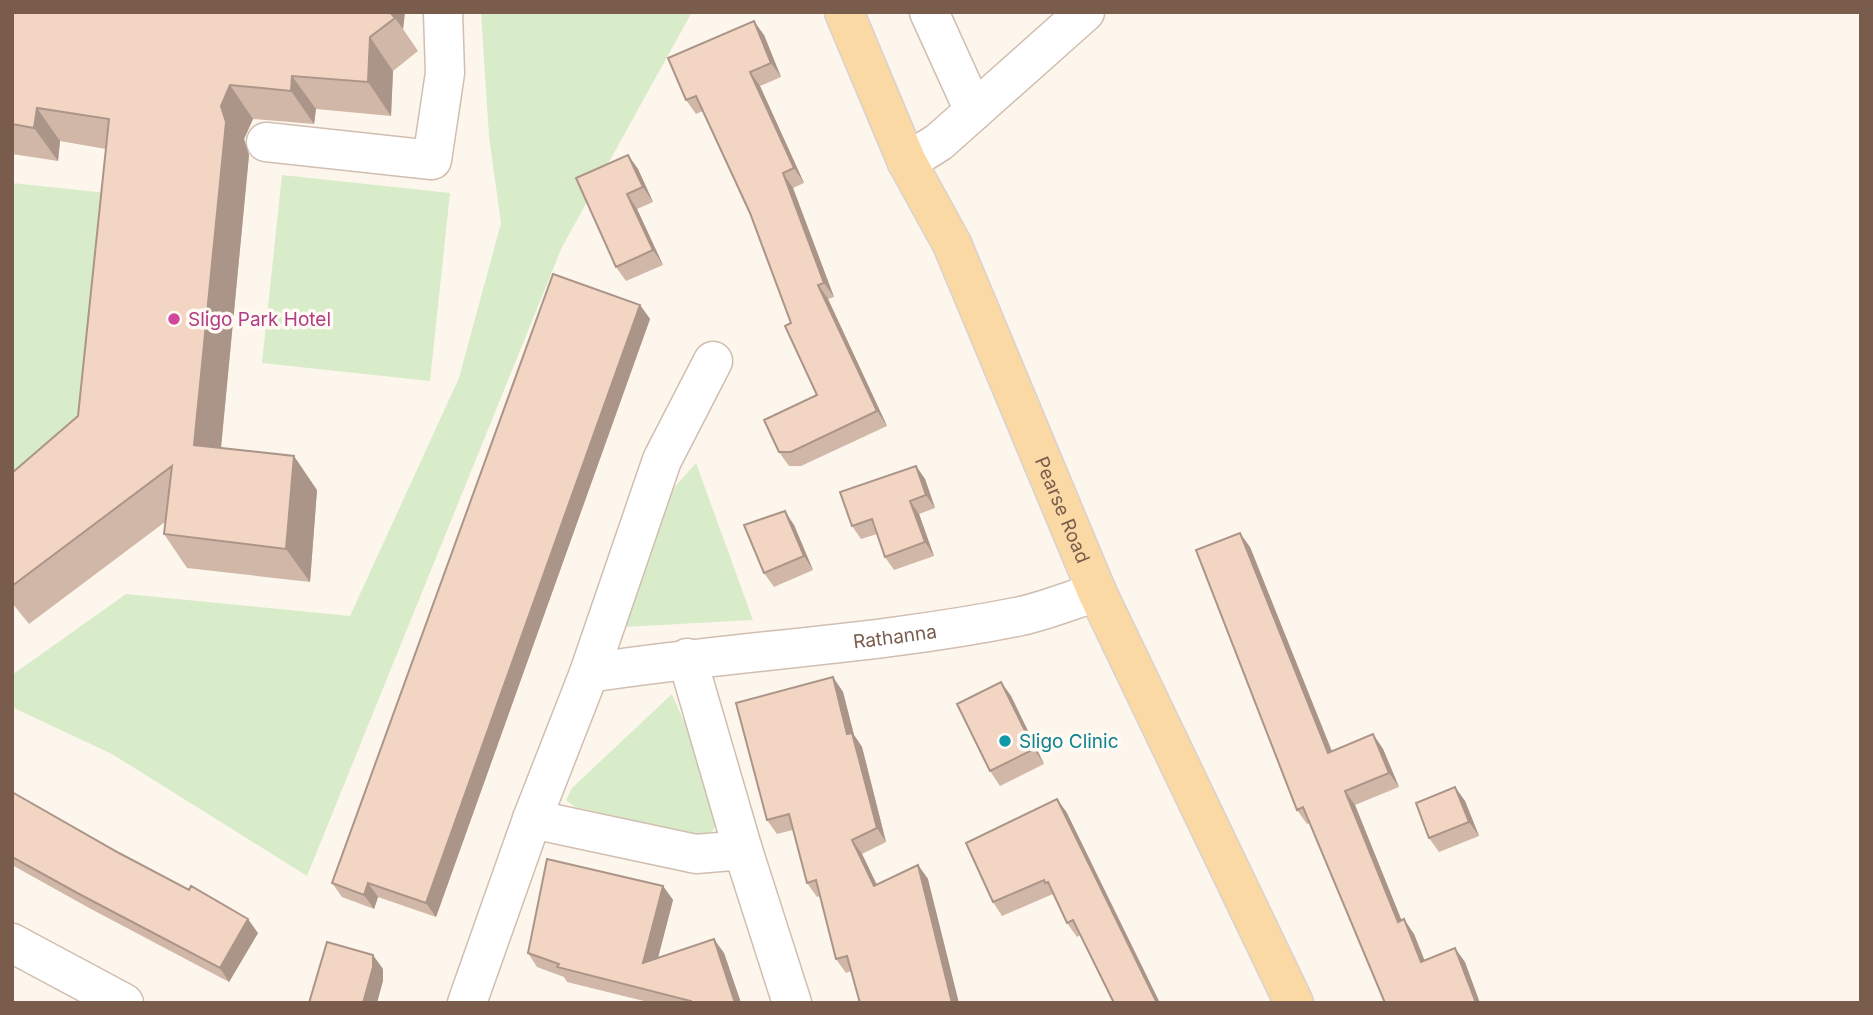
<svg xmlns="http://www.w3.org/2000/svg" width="1873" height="1015" viewBox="0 0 1873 1015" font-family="Inter,sans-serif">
	<rect width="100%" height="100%" fill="#fdf6ec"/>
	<path fill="#d8ecc9" d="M481,12H692L562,247L307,876L112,754L16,709L12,704V675L126,594L350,616L459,378L501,223L489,137Z
		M282,175L450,193L430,381L262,363Z
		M12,183L116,194L95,406L12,494Z
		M696,463L753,620L624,627L670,492Z
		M672,694L686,726L716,825L709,837L575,807L566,800L572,788Z"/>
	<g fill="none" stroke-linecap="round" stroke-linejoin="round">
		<defs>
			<g id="minor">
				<path d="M929,12L974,111"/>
				<path d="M266,142L432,160L445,73L443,12"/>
				<path d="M907,162L939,142L1085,12"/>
				<path d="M687,658L743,850L792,1003"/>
				<path id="s1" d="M589,673C731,651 876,645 1016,617C1043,612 1071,600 1097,592"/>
				<path d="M532,819L696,854L743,850"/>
				<path d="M12,943L124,1003"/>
				<path d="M467,1003L532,819L589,673L662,460L713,361"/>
			</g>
			<g id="major">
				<path id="s2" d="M844,12L907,162L952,244L1097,592L1294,1003"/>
			</g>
		</defs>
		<use href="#minor" stroke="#d1beb0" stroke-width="41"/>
		<use href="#major" stroke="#dad1cd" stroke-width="41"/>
		<use href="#minor" stroke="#fff" stroke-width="38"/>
		<use href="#major" stroke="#fbd9a5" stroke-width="38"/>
	</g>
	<path fill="#d1b7a8" d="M12,12H405L403,29L418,51L393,71L391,116L316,109L314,124L253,119L244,139L249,155L221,448L317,490L310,582L187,568L164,534L165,522L29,624L12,603V473L78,416L106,149L60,141L58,161L12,154Z
		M764,35L781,77L760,86L804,183L793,188L834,297L828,299L887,426L801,466H789L779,452L817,395L750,213L703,111L696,114L686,100Z
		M628,155L638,169L653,202L637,209L663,265L626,281L616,267Z
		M640,305L650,319L436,917L378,897L374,909L342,897L332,883Z
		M916,466L925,479L935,508L919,514L934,556L894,570L885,557L877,534L861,539L852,526Z
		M794,525L813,570L774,587L764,573Z
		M1250,547L1332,751L1373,734L1383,749L1399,787L1355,805L1401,920L1414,934L1424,961L1465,962L1385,1003L1310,823L1307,824L1297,810Z
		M833,677L843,692L854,735L862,747L886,842L862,854L877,885L918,865L928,879L851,971L846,973L836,959L820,896L817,897L807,883L793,830L777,834L767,820Z
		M1001,682L1011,696L1044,764L1000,786L990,771Z
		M1455,787L1465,801L1479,836L1439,852L1429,838Z
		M12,792L258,933L229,982L91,909L12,865Z
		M1057,799L1067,813L1080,935L1077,937L1067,923L1053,894L1002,916L993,902Z
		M663,886L673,900L658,958L724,953L741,1003H652L567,982L564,977L537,967L528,953Z"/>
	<path fill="#aa9588" d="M387,12H405L403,29L395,18Z
		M754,21L764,35L781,77L771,63Z
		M370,37L393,71L391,116L368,82Z
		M750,72L760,86L804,183L794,168Z
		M292,76L316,109L314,124L291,91Z
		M230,85L253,119L244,139L249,155L218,478L194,445L221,106Z
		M37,108L60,141L58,161L34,128Z
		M628,155L638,169L653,202L643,187Z
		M783,173L793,188L834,297L824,283Z
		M627,194L637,209L663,265L653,250Z
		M818,285L828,299L887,426L877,411Z
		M640,305L650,319L436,917L426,903Z
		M294,456L317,490L310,582L286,549Z
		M916,466L925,479L935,508L926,495Z
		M910,501L919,514L934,556L925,542Z
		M785,511L794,525L813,570L804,556Z
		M1240,533L1250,547L1338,767L1328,753Z
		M833,677L843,692L854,735L862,747L886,842L877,828L847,734Z
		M1001,682L1011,696L1044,764L1034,749Z
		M1373,734L1383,749L1399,787L1389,773Z
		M1455,787L1465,801L1479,836L1469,822Z
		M1345,791L1355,805L1408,936L1398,922Z
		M1057,799L1067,813L1160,1003H1157Z
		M852,840L862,854L884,900L874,886Z
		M918,865L928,879L959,1003H952Z
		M368,883L378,897L374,909L364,895Z
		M663,886L673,900L653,977L643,963Z
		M248,919L258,933L229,982L220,968Z
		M1404,919L1414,934L1431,976L1421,962Z
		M714,939L724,953L741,1003H735Z
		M1455,948L1465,962L1480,1003H1476Z
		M373,955L383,969V981L377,1003H363Z"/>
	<path fill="#f3d5c3" stroke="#aa9588" stroke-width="2" d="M12,12H390L395,18L370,37L368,82L292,76L291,91L230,85L221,106L226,122L194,445L294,456L286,549L164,534L172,466L12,586V473L78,416L109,119L37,108L34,128L12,124Z
		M754,21L771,63L750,72L794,168L783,173L824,283L818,285L877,411L791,452H779L764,420L817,395L785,326L791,323L750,213L696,96L686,100L668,58Z
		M628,155L643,187L627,194L653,250L616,267L576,178Z
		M553,274L640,305L426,903L368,883L364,895L332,883Z
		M916,466L926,495L910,501L925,542L885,557L872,519L852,526L840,492Z
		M785,511L804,556L764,573L744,525Z
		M1240,533L1328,753L1373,734L1389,773L1345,791L1398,922L1404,919L1421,962L1455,948L1476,1003H1385L1303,807L1297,810L1196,550Z
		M833,677L847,734L852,733L877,828L852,840L874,886L918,865L952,1003H860L847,956L836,959L816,880L807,883L789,814L767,820L736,703Z
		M1001,682L1034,749L990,771L957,704Z
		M1455,787L1469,822L1429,838L1416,803Z
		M12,792L119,853L189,890L191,886L248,919L220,968L81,895L12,857Z
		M1057,799L1157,1003H1114L1073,920L1067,923L1048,882L1045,883L1044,880L993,902L966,843Z
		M547,859L663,886L643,963L714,939L735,1003H692L691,1001L557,967L559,964L528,953Z
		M327,942L373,955V967L363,1003H309Z"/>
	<circle fill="#d1479c" stroke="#fffaf3" stroke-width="2.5" cx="174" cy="319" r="7"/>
	<circle fill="#0f9aa8" stroke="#fffaf3" stroke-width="2.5" cx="1005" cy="741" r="7"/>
	<g text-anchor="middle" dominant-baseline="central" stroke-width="7" stroke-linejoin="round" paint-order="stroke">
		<g font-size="19" fill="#b23c85" stroke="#fffaf3" text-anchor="start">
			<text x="188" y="319">Sligo Park Hotel</text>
		</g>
		<g font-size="19" fill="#7a5c4d" stroke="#fffaf3">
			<text stroke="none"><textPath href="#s2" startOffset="544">Pearse Road</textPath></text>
			<text stroke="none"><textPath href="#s1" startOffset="308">Rathanna</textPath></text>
		</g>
		<g font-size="19" fill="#0d838f" stroke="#fffaf3" text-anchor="start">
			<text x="1019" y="741">Sligo Clinic</text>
		</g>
	</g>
	<rect width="1873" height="1015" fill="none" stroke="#7a5c4d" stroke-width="28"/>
</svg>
